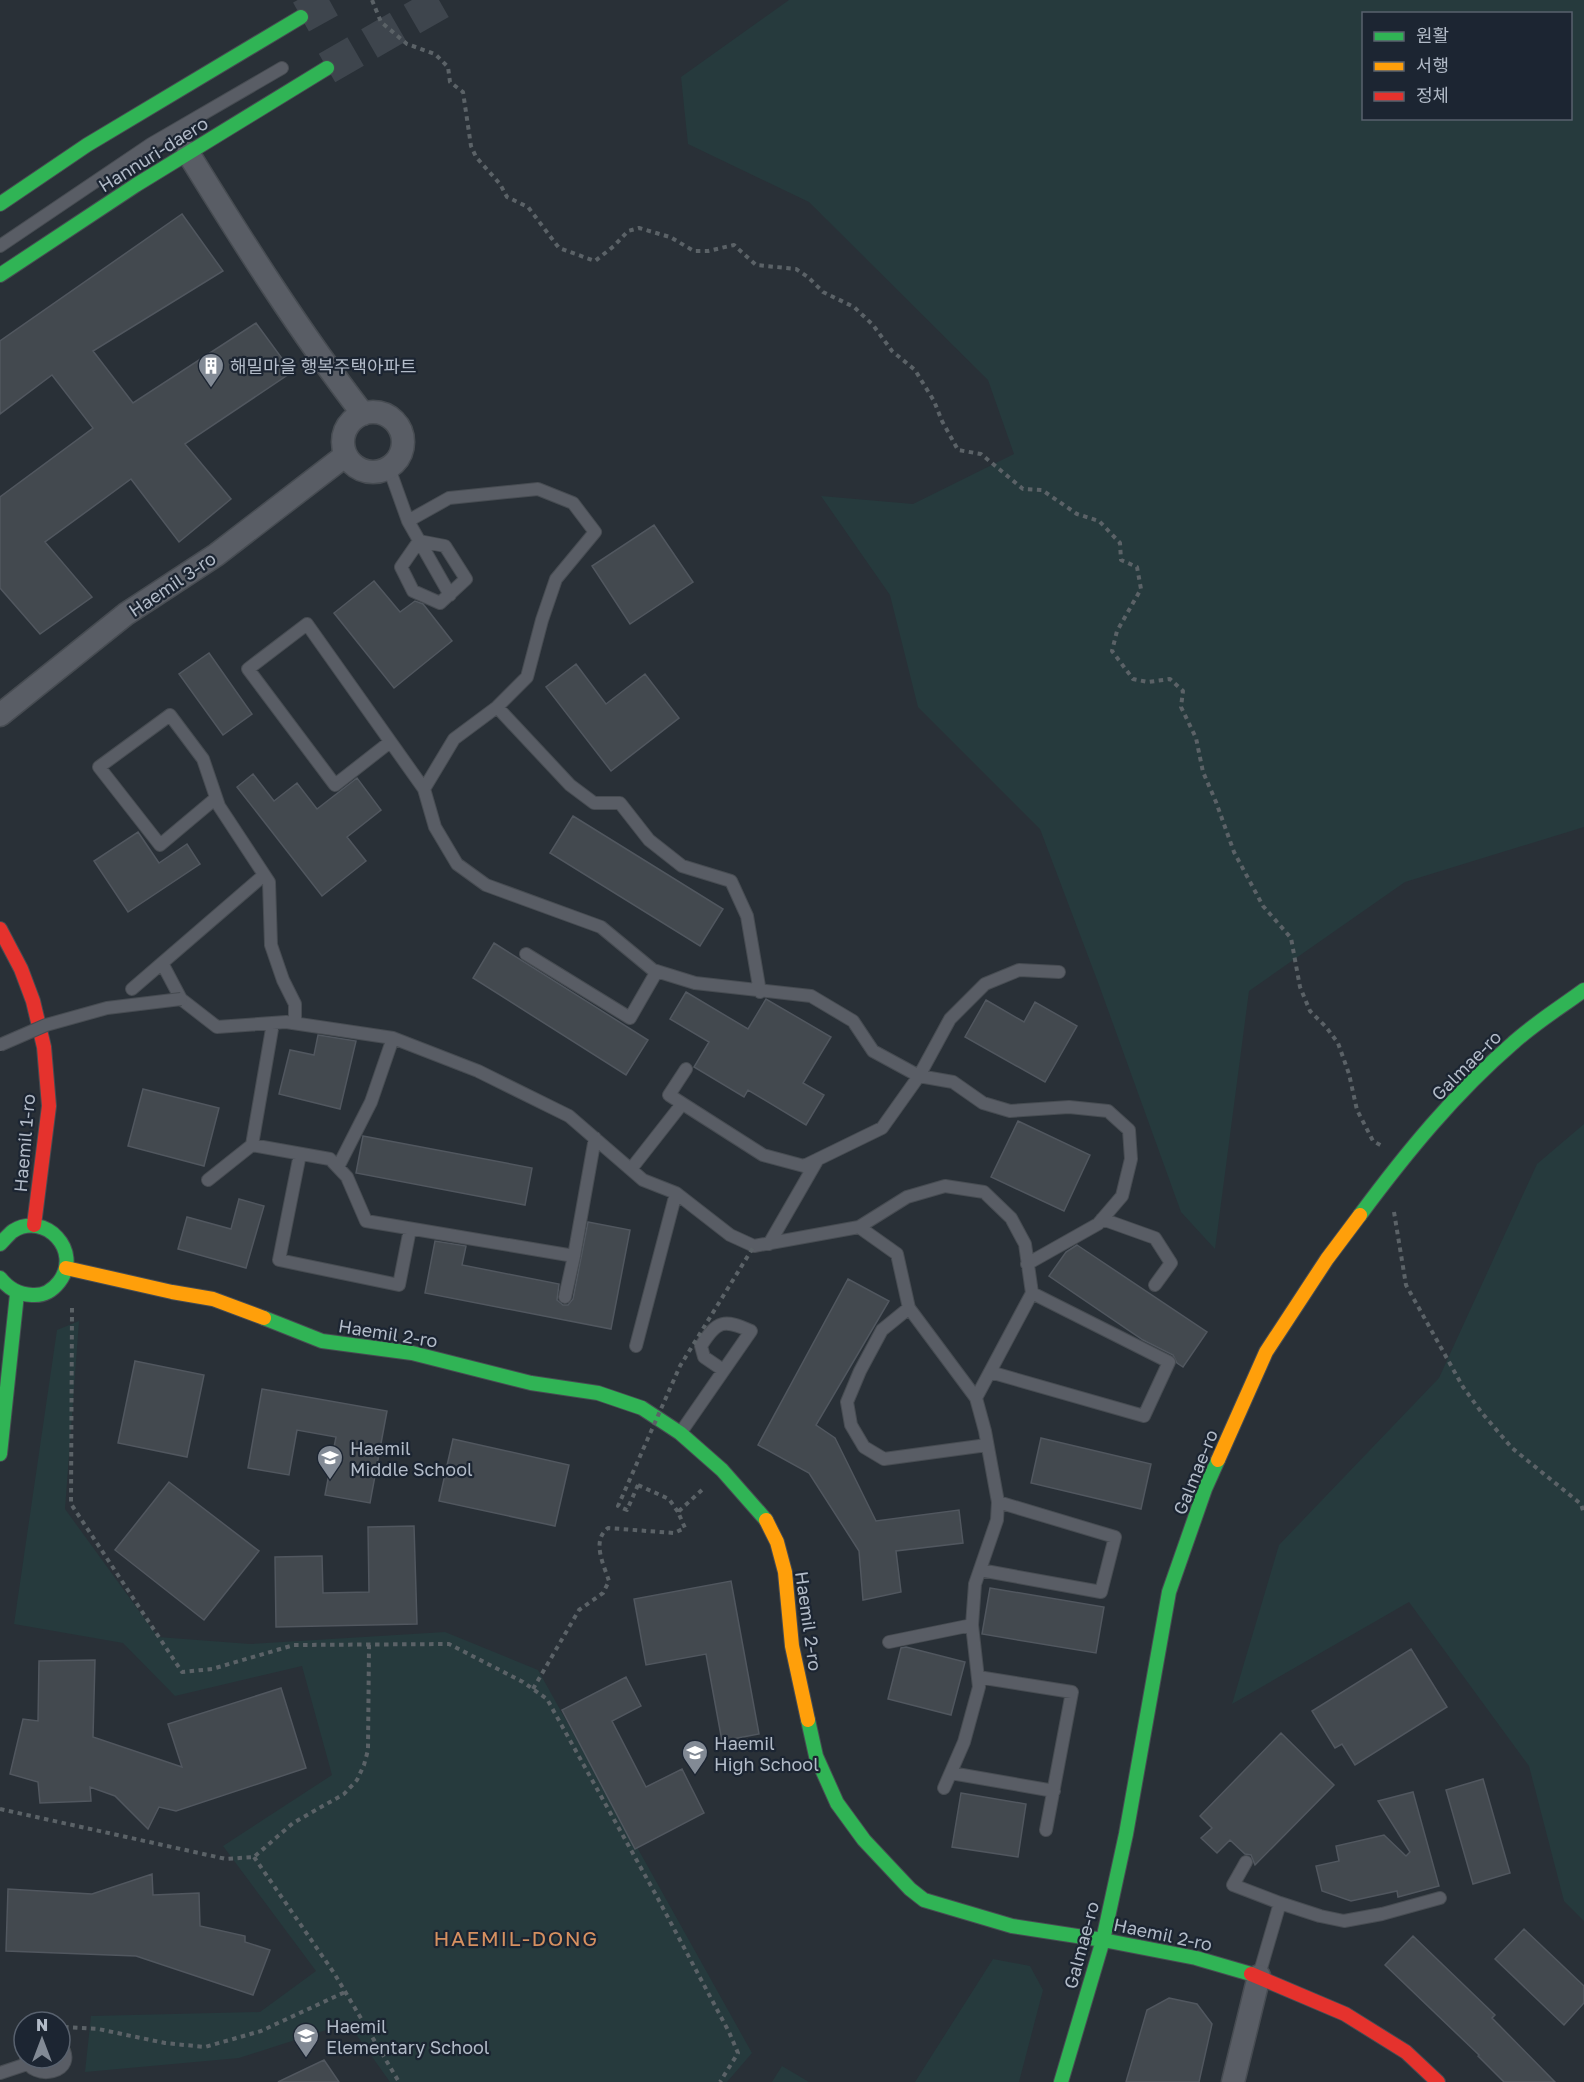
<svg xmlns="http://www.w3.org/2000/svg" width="1584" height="2082" viewBox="0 0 1584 2082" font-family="'Golos Text','Noto Sans KR',sans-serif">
	<rect width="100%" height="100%" fill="#293037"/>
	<path fill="#263a3d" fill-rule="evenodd" d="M789,0H1584V827L1405,882L1249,991L1215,1249L1181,1212L1099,985L1040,829L918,707L890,595L821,496L913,504L1014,454L988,380L809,202L688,144L681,77ZM1364,14H1570V118H1364Z
		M1584,1124V1921L1564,1901L1529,1766L1409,1602L1232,1704L1279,1545L1439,1378L1537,1164Z
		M79,1321L65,1509L158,1637L250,1644L445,1632L538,1670L752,2053L727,2082H390L348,2023L239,2058L85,2072L91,2016L260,2012L316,1971L223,1846L332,1775L302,1666L175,1696L123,1643L14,1624L57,1330Z
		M993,1959L1030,1966L1043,1990L1019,2082H915Z
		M782,2066L809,2082H772Z"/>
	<path fill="#43494f" stroke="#51575f" stroke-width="1.5" d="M182,214L223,271L93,351L133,403L256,323L292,372L185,444L231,499L179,542L131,479L45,542L92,597L40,634L0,588V497L93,428L52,375L0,414V341Z
		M654,525L693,582L630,624L592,566Z
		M374,581L400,612L415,601L423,604L452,641L394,688L334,613Z
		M209,653L252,714L223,735L179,674Z
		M576,664L606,704L645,674L679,718L611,771L546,687Z
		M253,774L274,801L297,783L317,809L357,778L381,810L347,837L366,861L322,896L237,787Z
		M573,816L723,909L700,946L550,853Z
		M138,832L159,863L187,844L200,864L128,912L94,861Z
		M494,943L648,1040L626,1075L473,978Z
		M686,992L748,1029L766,999L831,1037L803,1083L824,1095L806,1125L748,1090L744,1097L694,1067L709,1042L670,1019Z
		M986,1000L1024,1022L1035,1002L1077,1026L1045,1082L965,1037Z
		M318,1035L356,1041L340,1109L279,1094L290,1050L314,1055Z
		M143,1089L219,1108L204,1166L128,1146Z
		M1018,1121L1090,1155L1064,1211L991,1177Z
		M363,1136L532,1168L525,1205L356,1173Z
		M239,1199L264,1206L246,1268L178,1249L187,1217L231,1229Z
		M588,1222L630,1230L611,1329L425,1293L435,1241L466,1246L462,1265L559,1284L557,1300L563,1305H568L573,1299Z
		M1077,1245L1207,1332L1183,1367L1177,1363L1173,1355L1143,1340L1049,1276L1066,1252Z
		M848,1279L889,1301L816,1425L835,1438L876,1521L959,1510L963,1543L896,1551L901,1592L863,1600L859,1551L809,1473L758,1445Z
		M135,1361L204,1375L187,1457L118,1443Z
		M262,1389L387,1411L370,1503L325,1495L336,1437L297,1430L289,1475L248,1468Z
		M1041,1438L1151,1464L1141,1509L1031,1483Z
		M453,1439L569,1465L555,1526L439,1501Z
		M169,1482L259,1551L204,1620L115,1550Z
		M414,1526L417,1624L276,1627L275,1557L322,1556L323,1593L369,1592L368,1527Z
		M731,1581L759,1734L722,1741L706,1654L646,1665L634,1599Z
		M990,1588L1104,1607L1096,1653L982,1634Z
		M906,1647L965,1662L951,1715L888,1699L901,1648Z
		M1411,1649L1447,1707L1355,1765L1342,1744L1335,1748L1312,1711Z
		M95,1660L93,1737L182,1767L168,1724L281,1688L306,1768L176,1811L159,1807L148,1829L115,1796L90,1787L91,1801L40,1803L38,1782L10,1774L23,1719L38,1721L39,1661Z
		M626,1677L641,1706L612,1721L646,1787L682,1769L704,1813L635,1849L562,1710Z
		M1281,1733L1334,1785L1255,1865L1251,1855L1245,1854L1230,1840L1217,1853L1201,1838L1212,1828L1200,1816Z
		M1483,1779L1510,1873L1473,1884L1446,1790Z
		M1413,1792L1439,1886L1398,1897L1397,1891L1351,1901L1322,1891L1316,1866L1339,1861L1336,1846L1384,1835L1406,1856L1410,1852L1378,1801Z
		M961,1793L1026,1804L1018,1857L952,1847Z
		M152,1874L153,1895L199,1893L200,1926L245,1936V1942L270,1950L253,1995L136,1956L6,1951L8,1889L92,1894Z
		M1524,1929L1584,1986V2003L1564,2025L1495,1959Z
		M1413,1936L1495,2015L1492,2018L1555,2082H1504L1478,2056L1479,2055L1385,1965Z
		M1169,1998L1197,2004L1212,2024L1199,2082H1126L1147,2010Z
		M324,2060L339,2082H278Z"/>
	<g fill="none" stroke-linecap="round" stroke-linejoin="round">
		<path stroke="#3e454d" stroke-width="33" stroke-dasharray="33 16" stroke-linecap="butt" d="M301,17L332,0
			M327,68L445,0"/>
		<defs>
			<path id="lane" d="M0,246L151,144L282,68
				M389,468L408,521L450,595
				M408,521L449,498L538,489L573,503L595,532L556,579L542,620L527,677L497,707L454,739L424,789
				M419,541L445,546L466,579L440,603L413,591L401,567Z
				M497,707L570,785L594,803H620L649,840L682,866L731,881L747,916L760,992
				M390,742L335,785L248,669L307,624L424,789L435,827L457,864L486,885L601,927L653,970L695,983L811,996L853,1021L873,1051L919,1076L953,1082L983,1103L1010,1111L1069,1107L1108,1111L1129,1130L1131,1159L1122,1196L1098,1224L1027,1264
				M216,798L160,845L99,767L170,715L203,759L219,806L269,882L271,945L283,980L295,1004V1023
				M526,954L630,1018L657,971
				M162,963L181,999L217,1027L286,1022L393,1038L478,1071L569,1116L643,1180L676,1193L730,1235L754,1246L859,1227L907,1197L945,1186L984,1192L1011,1218L1025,1244L1032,1293L976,1398
				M132,989L264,875
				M686,1069L669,1095L763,1155L804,1166L882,1128L919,1076L950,1019L985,984L1019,970L1059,972
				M252,1145L330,1159L347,1177L366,1221L574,1256L595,1138
				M300,1154L279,1260L399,1285L410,1229
				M338,1167L371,1102L393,1038
				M631,1169L682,1104
				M208,1180L252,1145L273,1023
				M1102,1219L1155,1238L1171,1263L1155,1285
				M859,1227L897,1254L909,1308L976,1398L985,1431L998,1502L997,1520L975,1584L972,1625L979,1687L964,1742L944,1788
				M769,1244L818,1159
				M565,1297L574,1256
				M909,1308L882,1330L860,1371L847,1402L851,1425L864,1447L884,1459L987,1445
				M636,1346L676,1193
				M990,1372L1144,1416L1169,1362L1032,1293
				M681,1432L751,1331C724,1319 717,1320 701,1346L704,1357L723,1370
				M980,1570L1101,1592L1115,1537L998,1502
				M889,1642L972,1625
				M978,1677L1072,1692L1046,1830
				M951,1773L1054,1791
				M1246,1862L1233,1885L1280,1903
				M1259,1975L1280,1903L1320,1916L1344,1921L1382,1914L1440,1898
				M26,2058C30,2082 82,2074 60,2044
				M0,2073L27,2064"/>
			<path id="street" d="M188,153C243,242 299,331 363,414
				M343 442a30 30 0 1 1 60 0a30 30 0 1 1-60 0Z
				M0,715L126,614L216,555L346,455
				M1233,2082L1259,1976"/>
			<path id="fast" d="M0,204L87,145L301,17
				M0,275L136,185L327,68
				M1360,1215C1406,1153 1455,1093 1513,1043C1535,1023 1561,1007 1584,990
				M0,1244C4,1240 9,1234 13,1231C45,1211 83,1251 59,1282C52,1291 44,1296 32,1295C18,1294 9,1289 0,1278
				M264,1318L322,1341L412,1353L531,1383L598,1393L642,1408L680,1433L722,1470L766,1520
				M0,1454L17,1294
				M808,1720L816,1756L837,1803L864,1840L910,1889L924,1900L1012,1926L1103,1940L1196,1958L1251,1974
				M1061,2082L1103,1940L1126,1834L1169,1592L1205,1489L1218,1460"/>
			<path id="slow" d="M66,1268L172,1292L213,1299L264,1318
				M1218,1460L1266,1352L1327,1259L1360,1215
				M766,1520L777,1542L785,1572L792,1646L808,1720"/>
			<path id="jam" d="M0,929L21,969L33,1001L44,1047L49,1106L34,1225
				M1251,1974L1345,2014L1406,2052L1438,2082"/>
		</defs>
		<use href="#lane" stroke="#474c52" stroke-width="14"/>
		<use href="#street" stroke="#474c52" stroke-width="25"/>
		<use href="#fast" stroke="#474c52" stroke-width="16"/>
		<use href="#slow" stroke="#474c52" stroke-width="16"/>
		<use href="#jam" stroke="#474c52" stroke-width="16"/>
		<path stroke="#5b6267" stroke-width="4" stroke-dasharray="4.5 4.5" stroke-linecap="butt" d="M372,0L381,22L407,44L435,54L448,67L450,82L463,92L471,146L476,157L500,184L507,197L528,207L559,248L595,261L614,246L628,231L639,228L670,237L694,251H708L734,245L756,265L796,269L808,277L823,292L854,307L873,325L892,351L915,370L934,401L942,421L958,450L981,454L1023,489L1042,490L1077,514L1099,521L1120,543L1121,560L1137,567L1141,589L1117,631L1112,651L1133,679L1148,682L1170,679L1183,691L1181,707L1196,738L1203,772L1216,802L1234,852L1263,906L1291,938L1300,987L1310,1011L1326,1027L1338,1043L1349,1074L1357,1110L1373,1141L1382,1146
			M1394,1212L1406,1285L1463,1387L1482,1413L1512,1448L1581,1504L1584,1514
			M72,1308L71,1504L182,1672L212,1669L294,1645L449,1644L523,1682L547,1699L656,1895L729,2032L738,2053L720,2082
			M638,1485L669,1499L678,1512
			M533,1689L579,1610L603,1593L609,1581C604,1565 591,1541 608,1528L674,1533L685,1528L678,1512L704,1488
			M0,1809L226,1859L254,1857L293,1823L344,1794L357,1780L364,1765L368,1750L369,1645
			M254,1857L334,1973L399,2082
			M64,2027L98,2029L165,2043L205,2047L261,2031L345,1992"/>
		<use href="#lane" stroke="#595d65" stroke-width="12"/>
		<use href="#street" stroke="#595d65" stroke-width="22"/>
		<use href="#fast" stroke="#30b455" stroke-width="14"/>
		<use href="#slow" stroke="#ff9f0a" stroke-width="14"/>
		<use href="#jam" stroke="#e5322d" stroke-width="14"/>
		<defs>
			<path id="lane-bridge" d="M0,1045L46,1025L107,1008L181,999"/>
		</defs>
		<use href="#lane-bridge" stroke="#474c52" stroke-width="14" stroke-linecap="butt"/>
		<path stroke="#5b6267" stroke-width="4" stroke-dasharray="4.5 4.5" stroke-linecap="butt" d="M638,1485L627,1510L618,1506L680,1366L754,1246"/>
		<use href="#lane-bridge" stroke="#595d65" stroke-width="12"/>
	</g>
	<defs>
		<symbol id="building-pin" viewBox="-11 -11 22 30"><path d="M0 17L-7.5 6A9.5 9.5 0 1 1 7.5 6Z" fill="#828a95" stroke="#1c2532"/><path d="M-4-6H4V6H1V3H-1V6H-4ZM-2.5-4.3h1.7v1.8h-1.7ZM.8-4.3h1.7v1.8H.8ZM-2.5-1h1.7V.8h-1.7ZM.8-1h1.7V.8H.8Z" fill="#fff"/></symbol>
		<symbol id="school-pin" viewBox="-11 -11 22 30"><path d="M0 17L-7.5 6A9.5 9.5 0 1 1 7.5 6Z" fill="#828a95" stroke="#1c2532"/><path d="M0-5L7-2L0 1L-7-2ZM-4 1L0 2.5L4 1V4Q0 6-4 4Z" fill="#fff"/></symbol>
	</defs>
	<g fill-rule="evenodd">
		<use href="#building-pin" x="196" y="351" width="30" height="40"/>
		<use href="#school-pin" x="315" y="1443" width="30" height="40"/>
		<use href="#school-pin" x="680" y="1738" width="30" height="40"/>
		<use href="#school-pin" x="291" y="2021" width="30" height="40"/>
	</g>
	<g text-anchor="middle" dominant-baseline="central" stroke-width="4.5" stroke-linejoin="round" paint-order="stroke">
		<g font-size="18" fill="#b2bbc8" stroke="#1c2532">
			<text transform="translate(153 154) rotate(-32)">Hannuri-daero</text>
			<text transform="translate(172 584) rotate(-34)">Haemil 3-ro</text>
			<text transform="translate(1466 1065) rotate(-45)">Galmae-ro</text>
			<text transform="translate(24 1143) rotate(-85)">Haemil 1-ro</text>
			<text transform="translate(388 1333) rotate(9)">Haemil 2-ro</text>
			<text transform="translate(1195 1472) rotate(-68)">Galmae-ro</text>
			<text transform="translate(809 1621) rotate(82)">Haemil 2-ro</text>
			<text transform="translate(1163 1934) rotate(12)">Haemil 2-ro</text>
			<text transform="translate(1081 1945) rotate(-75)">Galmae-ro</text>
		</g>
		<g font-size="18" fill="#b2bbc8" stroke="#1c2532" text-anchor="start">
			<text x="230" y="366">해밀마을 행복주택아파트</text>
			<text x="350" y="1448">Haemil<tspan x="350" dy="21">Middle School</tspan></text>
			<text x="714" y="1743">Haemil<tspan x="714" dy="21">High School</tspan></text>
			<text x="326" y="2026">Haemil<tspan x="326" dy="21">Elementary School</tspan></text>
		</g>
		<g font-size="21" letter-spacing="1.5" fill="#d69060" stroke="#1c2532">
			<text x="516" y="1938">HAEMIL-DONG</text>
		</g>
	</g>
	<rect x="1362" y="12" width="210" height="108" fill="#1c2532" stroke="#58616e" stroke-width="1.5"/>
	<rect x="1374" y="32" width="30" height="9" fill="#30b455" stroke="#58616e" stroke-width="1.5"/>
	<text x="1416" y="42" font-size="18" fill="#b2bbc8">원활</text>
	<rect x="1374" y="62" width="30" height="9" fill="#ff9f0a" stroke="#58616e" stroke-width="1.5"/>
	<text x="1416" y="72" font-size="18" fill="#b2bbc8">서행</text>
	<rect x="1374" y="92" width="30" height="9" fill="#e5322d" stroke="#58616e" stroke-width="1.5"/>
	<text x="1416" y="102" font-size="18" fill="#b2bbc8">정체</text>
	<g transform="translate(42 2040)"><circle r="28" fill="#1c2532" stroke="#58616e" stroke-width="1.5"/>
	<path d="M0-4.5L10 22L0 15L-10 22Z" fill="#828a95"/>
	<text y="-9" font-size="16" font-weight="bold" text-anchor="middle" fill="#b2bbc8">N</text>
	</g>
</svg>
